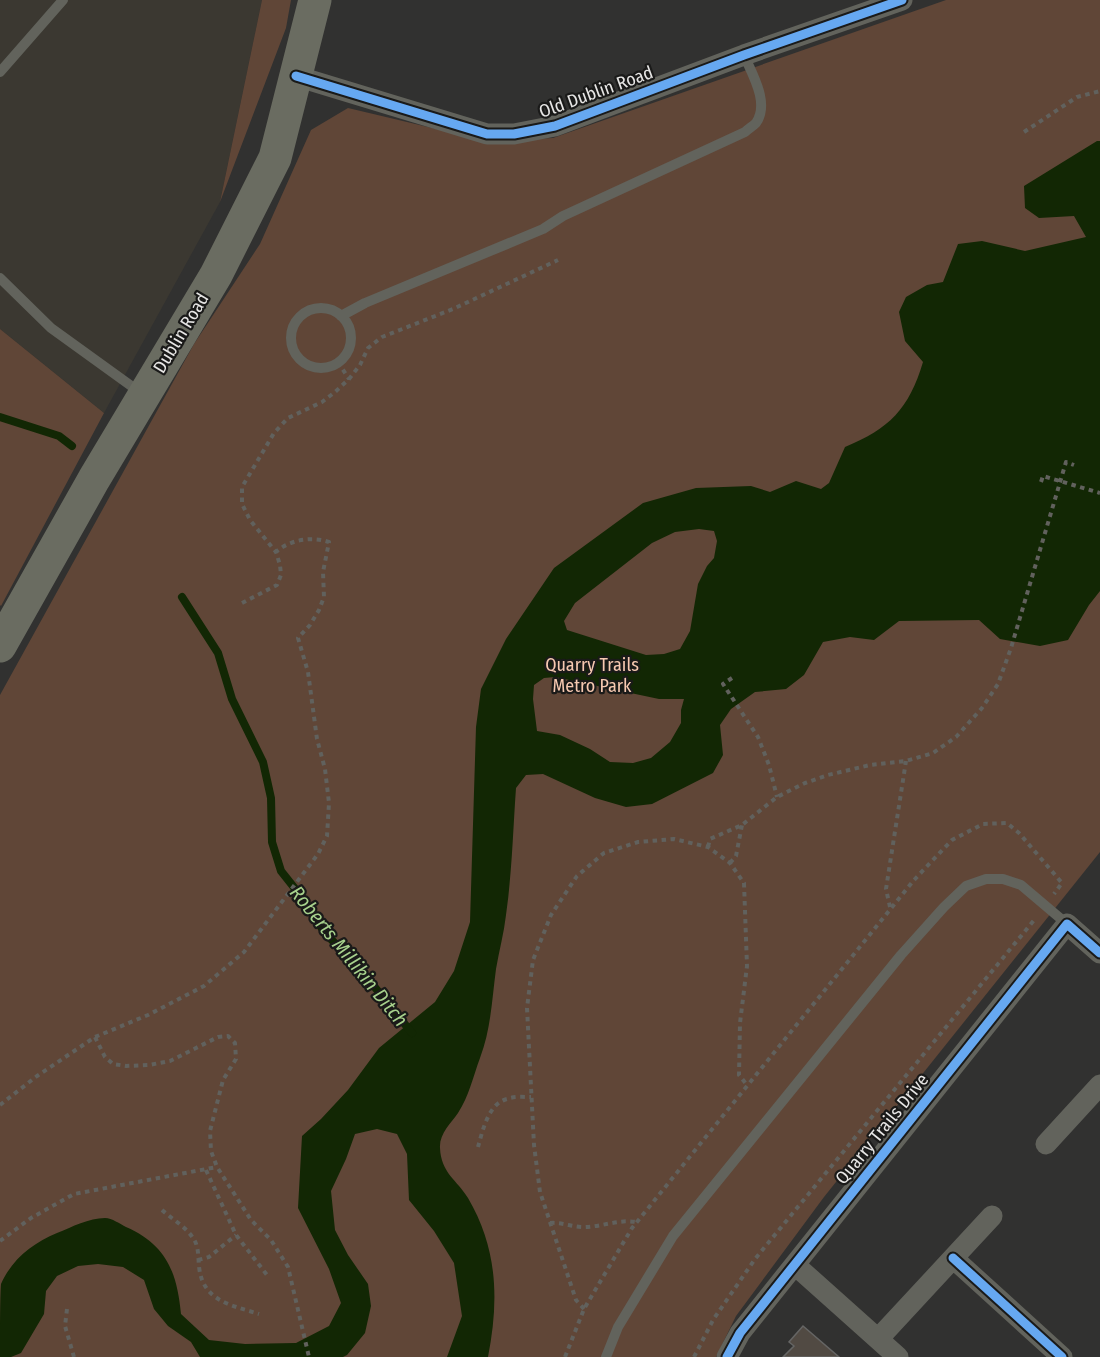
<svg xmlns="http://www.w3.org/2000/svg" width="1100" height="1357" viewBox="0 0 1100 1357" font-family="'Fira Sans Condensed',sans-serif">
	<rect width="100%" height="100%" fill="#313130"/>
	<path fill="#3b3831" d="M0,0H262L220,202L104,413L0,329Z"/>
	<path fill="#604637" d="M262,0H291L286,28L220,202Z
		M946,0H1100V852L824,1197L736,1316L716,1357H0V695L194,344L260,244L311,130L348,108L487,141L553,138Z
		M0,329L104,413L1,606L0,605Z"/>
	<path fill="#122704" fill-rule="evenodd" d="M1097,141H1100V591L1089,605L1068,640L1040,646L1000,639L979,620L899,621L874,640L850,637L823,642L804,675L786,689L755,692L731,709L720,725L723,755L713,773L652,804L626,807L595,798L543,774L526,775L516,788C513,830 512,873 506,915C504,933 499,951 496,969C492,999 491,1029 480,1058C473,1077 469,1096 458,1113C451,1123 439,1134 440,1148C441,1173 457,1180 468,1198C498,1249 499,1301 488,1357H447L462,1316L454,1263L434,1231L409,1200L407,1154L397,1134L377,1129L355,1134L346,1159L331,1191L335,1230L348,1255L368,1284L371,1306L365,1333L347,1355L343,1357H200L191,1342L168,1326L154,1309L144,1280L123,1267L98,1264L78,1266L57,1276L46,1291L44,1314L21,1353L11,1357H0C0,1344 0,1293 1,1284C12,1259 33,1243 57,1233C72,1227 89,1218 105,1218C112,1218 120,1224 126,1227C167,1245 177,1273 181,1314L209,1340L245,1344L296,1343L329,1326L341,1303L329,1269L298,1208L302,1136L321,1119L348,1090L379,1048L435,1002L454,971L470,922L476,727L481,689L506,639L554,568L643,503L696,488L751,486L770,492L796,481L821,489L829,483L845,447C889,429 909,409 923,362L905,341L899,312L906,297L927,285L943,282L958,244L982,241L1025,251L1086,237L1074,216L1039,218L1025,208L1024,186ZM699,529L714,531L717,541L714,558L707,566L698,584L690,631L680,649L664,654L646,655L567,630L564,621L575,603L652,543L675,532ZM555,677L659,699H684L681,710V723L670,742L651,758L633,763L610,762L590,749L560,735L537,731L533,699L534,685L544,678Z"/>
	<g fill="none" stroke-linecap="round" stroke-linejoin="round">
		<path stroke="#122704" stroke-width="8" d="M0,417L59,436L72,446
			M182,597L218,653L232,699L263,762L271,798L272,842L281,871L304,900L324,932L360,969L412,1033"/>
	</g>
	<path fill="#514a43" stroke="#656564" stroke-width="1.5" d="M803,1326L839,1357H783L794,1346L789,1342Z"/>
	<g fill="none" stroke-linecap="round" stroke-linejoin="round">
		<path stroke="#61615d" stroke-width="4" stroke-dasharray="4.5 4.5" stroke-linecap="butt" d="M1024,132L1077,97L1100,91
			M338,362L349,379
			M1041,482L1043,476L1100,493
			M242,603L277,585L281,575L280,565L276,552L250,520L242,504V487L274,433L288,418L322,402L335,392L349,379L360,365L368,348L382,337L453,309L558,260
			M732,678L723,684L758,737L769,765L777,797
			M708,847L710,839L742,825L777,797L805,783L828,775L870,765L906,761L933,753L956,737L982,708L998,684L1011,648L1066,462L1074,465
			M730,863L736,856L742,825
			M890,907L886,889L906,761
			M95,1037L105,1057L113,1064L126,1066L149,1065L170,1061L218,1037L228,1036L235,1043L236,1059L223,1080L210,1131L211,1151L217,1167L235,1195L251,1220L271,1240L288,1267L309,1357
			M0,1105L37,1076L95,1037L148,1015L204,986L244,952L318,854L327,836L329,803L325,769L317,739L308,672L298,638L310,625L319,610L324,597L323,572L329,542C311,536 289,540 276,552
			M478,1147C483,1130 488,1104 507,1099C514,1096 524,1097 531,1097
			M206,1170L236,1235L267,1275
			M162,1210C172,1219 186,1227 193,1238C199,1246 198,1257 199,1266C202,1301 231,1305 259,1314
			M550,1223C562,1222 572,1227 583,1227C602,1227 618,1219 636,1222
			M0,1241L31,1218L74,1194L217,1167
			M198,1260L209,1257L236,1235
			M67,1309L65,1326L74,1357
			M584,1309L576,1300L540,1192L534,1145L527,1008L533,960L551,915L577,876L604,853L638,842L674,839L708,847L730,863L744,883L747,966L740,1023L739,1075L747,1085
			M565,1357L584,1309L632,1228L914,880L952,840L983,824L1007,823L1019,833L1062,883L1054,894
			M694,1357L713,1320L755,1259L1035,919"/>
		<path stroke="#62635c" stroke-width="10" d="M0,72L63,0
			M0,278L51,328L141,393
			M291 338a30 30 0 1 1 60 0a30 30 0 1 1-60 0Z
			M341,316L365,303L543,229L563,216L745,132C748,129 753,126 756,123C770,103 752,74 744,55
			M606,1357L618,1327L673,1236L901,955L944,907L966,886L986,879H1003L1021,885L1067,924"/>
		<path stroke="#62635c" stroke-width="21" d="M296,76L487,134H514L555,126L744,55L902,0
			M1046,1144L1100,1085
			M953,1258L1062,1357
			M795,1265L898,1357
			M878,1339L992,1216
			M727,1357L740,1333L1067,924L1100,953"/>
		<path stroke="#6a6c61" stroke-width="33" d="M0,646L94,479L216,275L275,158L315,0"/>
		<defs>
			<path id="cycleway" d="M296,76L487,134H514L555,126L744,55L902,0
				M953,1258L1062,1357
				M727,1357L740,1333L1067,924L1100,953"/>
		</defs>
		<use href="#cycleway" stroke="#1a1a19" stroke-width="13"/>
		<use href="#cycleway" stroke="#66a8f1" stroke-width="9"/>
	</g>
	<g text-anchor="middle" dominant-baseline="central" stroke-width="4.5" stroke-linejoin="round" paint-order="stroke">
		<g font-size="18" fill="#e7e6e5" stroke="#1a1a19">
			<text transform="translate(596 92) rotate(-20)">Old Dublin Road</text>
			<text transform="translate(181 333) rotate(-59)">Dublin Road</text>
			<text transform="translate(882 1129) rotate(-51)">Quarry Trails Drive</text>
		</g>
		<g font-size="18" fill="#f7c9b1" stroke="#1a1a19">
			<text x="592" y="665">Quarry Trails<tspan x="592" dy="21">Metro Park</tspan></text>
		</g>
		<g font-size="20" font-style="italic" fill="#a7d18c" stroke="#1a1a19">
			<text transform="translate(349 956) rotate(51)">Roberts Millikin Ditch</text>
		</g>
	</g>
</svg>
